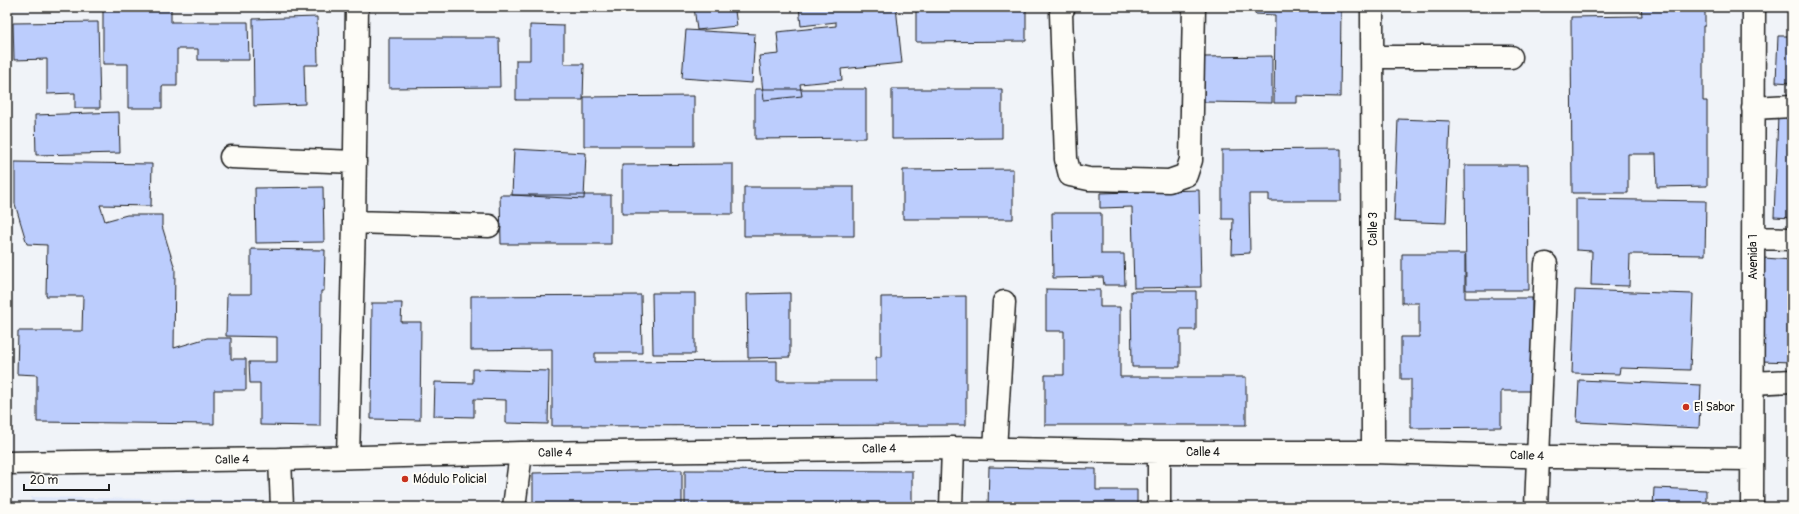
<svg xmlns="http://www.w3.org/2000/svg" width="1799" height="514" viewBox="0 0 1799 514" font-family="Pangolin,sans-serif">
	<rect width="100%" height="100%" fill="#f0f3f8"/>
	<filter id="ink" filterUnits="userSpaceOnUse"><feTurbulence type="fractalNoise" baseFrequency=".025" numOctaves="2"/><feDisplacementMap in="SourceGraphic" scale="8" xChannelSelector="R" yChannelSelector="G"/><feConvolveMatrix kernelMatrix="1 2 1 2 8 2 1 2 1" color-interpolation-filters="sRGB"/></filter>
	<g filter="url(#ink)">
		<path fill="#e0e8fa" d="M31,497L259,501V507H31Z"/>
		<path fill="#bccdfd" stroke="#1c1c1c" d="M47,7H171V22H248L249,60H198V49H177V86H162V108H128V64H103V7Z
			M265,7H323V8L265,11Z
			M694,7H775L735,11L737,26L697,30Z
			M799,7H896L902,63L841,69L842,80L800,84L802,96L764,100L759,56L779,54L777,32L836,26V22L801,26Z
			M916,7H1026V41L916,42Z
			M1255,7H1341L1340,97L1297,96V103H1274L1275,15L1255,14Z
			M1641,7H1705V26H1703V101H1707V186L1657,187L1656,154H1628V193H1572L1571,17L1642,16Z
			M317,17L318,65H304L305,104L254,106L253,19Z
			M98,22L100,108H75V93L47,94V59L14,60L13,23Z
			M530,25L564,26V64H584L583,100H516V60H530Z
			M686,30L755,34L752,83L682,78Z
			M1778,36H1792V83L1776,82Z
			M389,38H499L500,87L389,88Z
			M1272,56V103L1204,102V57Z
			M755,89H866V138L755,139Z
			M892,89H1002V138L892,139Z
			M694,96V146H584V97Z
			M119,112L120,153L36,155L35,115Z
			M1778,116H1792V218L1774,217Z
			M1398,119L1450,121L1446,223L1394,221Z
			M514,149L586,153L584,199L512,195Z
			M1341,149V201H1269V194H1249L1250,253L1232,254L1233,219H1222V150Z
			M15,162L152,164L151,206L100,205L105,221L127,215H162V226L175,269L174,348L207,338H231V359H246V390H214V424L37,422V375L17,374L18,331H82L83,296H46L47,245L27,244L15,204Z
			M733,164V214H622V165Z
			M1465,165H1528L1529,290H1466Z
			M1013,169V219H903V170Z
			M323,187L324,242L256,243L255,188Z
			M744,187H854V236H744Z
			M1199,190L1201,287L1134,288L1132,207L1100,208V193Z
			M500,195H611V244H501Z
			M1576,199L1706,201L1705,255L1630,254L1629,286L1591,285L1592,251L1576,250Z
			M1052,213H1101V254H1124L1125,285H1104L1103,277L1053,278Z
			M251,249L325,250L324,291H321L320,426L260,425V383H250L249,362H277V337L226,336L227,294H251Z
			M1402,254H1465V298H1532V391H1501V427L1411,428V379H1401V337H1419V303H1402Z
			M1764,258L1792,260V362L1761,361Z
			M1046,289L1100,290V307H1120V377H1246V425H1045V375H1064V331H1046Z
			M1575,290L1693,294L1690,370L1620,368L1619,374L1572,373Z
			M1131,291H1196V330H1180V367H1132Z
			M652,293H695V354H653Z
			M790,293V357L748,358L747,294Z
			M641,295L642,353H595V362L777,361V381H876V357H881V297L966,296V425L552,426V349L471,350V296Z
			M372,303H402L401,322H421L420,420L371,419Z
			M473,369L549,371L548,424L506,423V400L474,399V417L434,416L435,382L473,383Z
			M1579,380L1701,385L1699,428L1577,422Z
			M989,467L1096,469V490H1137V507H988Z
			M682,470V507H533V473Z
			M685,470L912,471V507H685Z
			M1654,488L1706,490V507H1653Z"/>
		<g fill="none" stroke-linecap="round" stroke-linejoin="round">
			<defs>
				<path id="minor" d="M1064,7L1061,13L1066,159L1070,175L1089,179L1169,181L1186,175L1191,160L1194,7
					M1372,7L1373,452
					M1372,57H1511
					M1753,108L1792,106
					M231,157L355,162
					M354,222L489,226
					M1753,238L1792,239
					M1753,383L1792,381
					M995,449L1004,302
					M348,457L354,222L357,7
					M280,459L282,507
					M7,463L280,459L521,453L953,448L1159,452H1373L1554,457L1752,459
					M514,507L521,453
					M951,507L953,448
					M1159,507V452
					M1536,507L1546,264
					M1752,507L1754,7"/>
			</defs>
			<use href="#minor" stroke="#1c1c1c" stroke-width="25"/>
			<use href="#minor" stroke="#fdfcf7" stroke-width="22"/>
		</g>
	</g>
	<g fill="#c8321e" stroke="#fdfcf7" stroke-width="1.5">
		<circle cx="1686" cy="407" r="4"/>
		<circle cx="405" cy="479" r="4"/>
	</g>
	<g text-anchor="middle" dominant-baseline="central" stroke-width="4" stroke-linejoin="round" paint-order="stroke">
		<g font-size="12" fill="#1c1c1c" stroke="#fdfcf7">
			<text transform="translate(1373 229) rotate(-90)">Calle 3</text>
			<text transform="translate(1753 257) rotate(-90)">Avenida 1</text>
			<text transform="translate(879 449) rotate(-1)">Calle 4</text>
			<text x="1203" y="452">Calle 4</text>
			<text transform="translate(555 453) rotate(-1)">Calle 4</text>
			<text transform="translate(1527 456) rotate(2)">Calle 4</text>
			<text transform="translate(232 460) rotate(-1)">Calle 4</text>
		</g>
		<g font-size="12" fill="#1c1c1c" stroke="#fdfcf7" text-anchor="start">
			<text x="1694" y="407">El Sabor</text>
			<text x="413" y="479">Módulo Policial</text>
		</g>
	</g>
	<rect width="1799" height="514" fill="none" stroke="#fdfcf7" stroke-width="24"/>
	<rect x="12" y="12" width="1775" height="490" fill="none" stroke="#1c1c1c" stroke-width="1.5" filter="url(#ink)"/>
	<path d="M24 484v6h85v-6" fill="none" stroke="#1c1c1c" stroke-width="2"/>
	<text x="30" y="484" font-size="12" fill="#1c1c1c" stroke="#fdfcf7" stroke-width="3" paint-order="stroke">20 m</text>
</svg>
